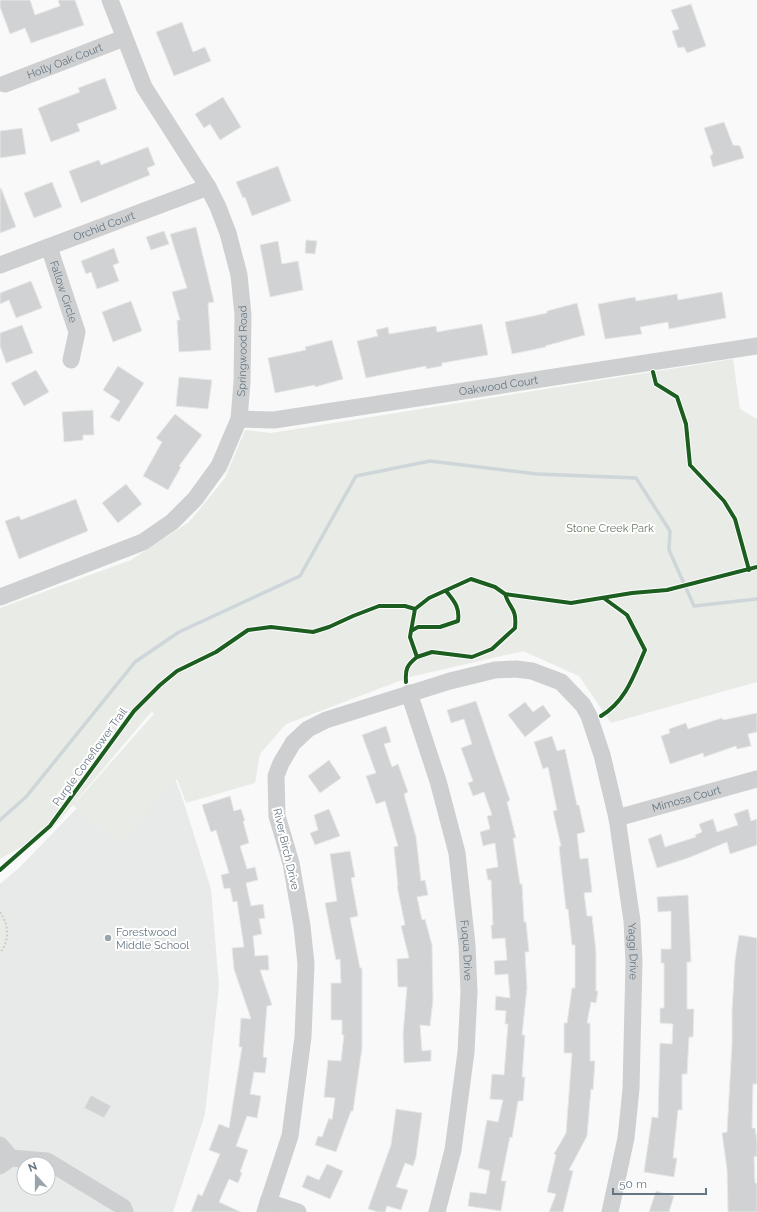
<svg xmlns="http://www.w3.org/2000/svg" width="757" height="1212" viewBox="0 0 757 1212" font-family="Raleway,sans-serif">
	<rect width="100%" height="100%" fill="#f9f9f9"/>
	<path fill="#e8e9e9" fill-rule="evenodd" d="M153,717L184,803L211,889L219,986L205,1114L173,1212H0V884L19,868L84,801ZM24,1164H48V1188H24Z"/>
	<path fill="#e8ebe6" fill-rule="evenodd" d="M733,359L740,409L757,419V682L611,723L579,676L523,651L410,677L286,724L260,754L255,783L186,803L177,779L119,845L73,805L50,831L0,859V608L131,560L189,522L225,478L245,430L271,433ZM152,711L154,714L76,802V801Z
		M0,909C3,912 6,915 8,919C14,931 8,950 0,959Z"/>
	<g fill="none" stroke-linecap="round" stroke-linejoin="round">
		<path stroke="#ced6d9" stroke-width="3.5" d="M0,820L26,797L135,662L179,632L300,576L356,476L430,461L537,474L636,478L670,531L669,550L694,606L757,599"/>
	</g>
	<path fill="#d0d2d3" stroke="#e8e8e8" d="M0,0H30L35,15L60,6L58,0H75L84,25L31,43L25,28L10,34L0,7Z
		M691,4L706,46L687,53L684,47L678,48L672,31L679,29L671,10Z
		M182,22L193,52L205,47L211,61L174,76L156,32Z
		M105,78L117,109L77,124L80,131L51,142L38,108L80,92L78,88Z
		M223,97L241,127L220,140L210,124L204,128L195,114Z
		M724,122L733,145L740,146L744,158L713,167L710,156L713,154L704,128Z
		M22,128L26,154L0,158V131Z
		M148,147L155,165L147,168L150,175L81,203L69,171L99,160L101,165Z
		M278,166L291,201L252,216L245,197L243,198L236,182Z
		M52,182L62,207L34,218L24,193Z
		M1,188L16,227L0,233V189Z
		M196,227L214,302L208,303L211,350L179,352L177,320H180L172,292L187,288L170,234Z
		M164,231L169,244L151,250L146,237Z
		M306,240L317,241L315,254L305,253Z
		M278,241L282,264L298,261L303,290L270,297L260,245Z
		M114,248L119,263L113,265L119,281L97,289L91,272L86,274L81,261Z
		M31,281L42,308L16,318L9,300L0,304V293Z
		M722,292L726,318L669,329L668,322L640,327L642,334L605,339L598,304L635,297L636,301L677,294L678,300Z
		M131,301L142,331L113,342L102,312Z
		M577,303L585,335L545,346L546,347L512,354L505,322L547,313V311Z
		M482,324L488,355L442,363V366L426,369V366L366,378L357,341L378,336L376,330L388,327L389,334L436,326L437,332Z
		M22,325L33,353L6,363L0,346V333Z
		M332,340L343,379L315,387V385L275,393L268,358L306,350L305,347Z
		M118,366L144,383L119,422L110,417L120,401L103,390Z
		M36,370L49,392L24,406L11,383Z
		M179,377L212,380L208,409L176,406Z
		M93,410L94,435H83V440L64,442L62,412Z
		M175,414L202,435L179,466L181,467L168,490L143,476L162,442L156,438Z
		M126,484L142,504L118,523L102,503Z
		M76,499L88,531L19,559L5,521L19,516L21,520Z
		M476,701L510,800L507,802L516,838H513L520,884H522L524,922H526L529,952H525L527,988L522,1035H525L522,1077H525L523,1101H518L512,1138L510,1137L501,1181H506L501,1211L468,1206L470,1192L486,1194L490,1171L478,1168L487,1120L498,1122L503,1100L490,1099L492,1074L504,1075L508,1024H505L506,1011L495,1010L496,996L510,998L508,974L495,975L494,961L507,960L505,938L492,939L491,925H493L491,880H488L486,869L498,867L495,843L483,846L480,832L490,829L487,816L492,815L484,792L473,796L468,783L473,781L461,748L472,744L464,719L451,723L447,710Z
		M525,702L533,712L543,705L551,716L525,737L508,715Z
		M757,713V732L748,734L751,746L737,749L736,746L704,757L703,753L670,764L661,736L670,733L669,729L686,723L688,729L722,718L723,720Z
		M386,726L391,742L384,744L392,767L398,764L408,792L404,794L416,837L421,881L425,880L428,895L417,897L422,920L425,919L432,945L433,1000L430,1026L420,1025L422,1051L431,1050V1061L404,1063L403,1034L407,987H398L397,959L409,958L401,926L405,925L397,886H398L394,847L398,846L385,801L376,804L366,776L376,773L362,735Z
		M552,736L557,751L565,749L577,805H579L585,832L577,834L580,859L588,858L592,892L584,893L587,916H592L596,952V991H598L596,1003L591,1002L587,1023H590V1061H595L593,1090L591,1089L587,1136L569,1170L573,1171L563,1212H549L556,1194L547,1192L556,1155L554,1154L566,1133L572,1053H564V1023H567L572,988H575V945H572L568,909H566L559,847L561,846L553,811L557,810L548,767L543,769L534,742Z
		M329,760L341,778L320,793L308,776Z
		M230,796L234,811L241,809L245,821H243L249,843L240,846L247,869L255,867L258,880L246,883L251,906L263,904L265,918L259,919L262,934L253,936L255,956L268,955L269,970H260L272,1005L267,1006L263,1057L267,1058L265,1073L254,1072L250,1094L261,1096L257,1118L247,1116L236,1146L248,1150L240,1172L242,1173L238,1183L229,1179L219,1202L241,1212H191L198,1194L202,1196L220,1154L209,1150L219,1124L229,1128L242,1047H239L241,1018L251,1019L234,969L232,948L244,947L237,901L233,902L230,888L224,889L221,875L229,873L216,830L211,832L202,805Z
		M329,809L340,836L315,845L310,833L318,830L314,815Z
		M748,809L751,821L757,819V845L730,854L727,842L688,858L657,868L648,839L661,834L665,847L696,837L695,835L702,832L699,824L713,819L717,832L738,825L734,814Z
		M350,851L355,877L351,878L358,916L350,918L360,968H362V1048L353,1111H351L336,1152L315,1145L318,1136L322,1137L329,1118L332,1120L335,1098L324,1097L328,1060L341,1061L344,1035H342V1020H331V983H341L340,959L336,960L325,903L337,901L330,854Z
		M688,895L691,962H687V1009H694L693,1037H689L687,1074H682V1110H678L673,1158H677L674,1177L644,1172L652,1117L658,1118L660,1043L672,1044L673,1024L660,1023V1008H664V963H661V949H671V911L658,912L657,897Z
		M739,935L757,938V1084H753L752,1128H755L757,1141V1156L754,1157L755,1183H757V1212H728L727,1169L722,1133L727,1132L732,1044V1011L735,960Z
		M91,1095L111,1106L104,1118L84,1108Z
		M396,1109L422,1113L416,1157L413,1166L405,1163L396,1187L408,1190L401,1210L387,1206L385,1212H378L368,1209L391,1145Z
		M327,1164L343,1171L330,1199L302,1187L307,1175L319,1180Z
		M656,1191L674,1196L669,1212H649Z"/>
	<g fill="none" stroke-linecap="round" stroke-linejoin="round">
		<path stroke="#cbcccd" stroke-width="2" stroke-dasharray="2 2" stroke-linecap="butt" d="M0,912C9,925 10,940 0,953"/>
		<g stroke="#cecfd0" stroke-width="17">
			<path id="s1" d="M5,84L124,38"/>
			<path id="s2" d="M49,247L77,332L71,360"/>
			<path id="s3" d="M0,265L208,187"/>
			<path id="s4" d="M239,419L274,420L757,346"/>
			<path id="s5" d="M0,597L143,542L172,522L195,499L219,466L239,419L242,382L243,315L239,275L228,233L218,207L208,187L144,87L110,0"/>
			<path id="s6" d="M409,693L438,781L457,853L467,945L469,992L466,1052L453,1150L437,1212"/>
			<path id="s7" d="M617,818L757,779"/>
			<path d="M0,1145L11,1158"/>
			<path d="M0,1166L11,1158L47,1161L123,1207L125,1212"/>
			<path d="M268,1202L298,1212"/>
			<path id="s8" d="M265,1212L290,1136L303,1037L306,964L302,926L291,863L277,816L276,776L281,763L293,743L308,729L326,720L450,681L495,670L516,669L532,671L561,682L583,705L589,716L602,755L617,818L632,921L634,962L631,1089L626,1138L610,1212"/>
		</g>
		<defs>
			<path id="cycleway" d="M653,372L656,384L677,397L686,424L690,465L724,501L735,519L749,570
				M415,609L411,631L418,627H440L458,621C460,607 454,601 446,591
				M417,657L432,652L472,657L492,649L515,628C517,607 510,610 505,594
				M406,682C405,669 407,665 417,657L410,637L411,631
				M601,716C626,701 634,675 645,650L627,615L605,599
				M0,870L50,826L134,711L160,685L177,671L216,652L248,630L271,627L313,632L329,627L353,616L379,606H405L415,609L429,598L471,579L495,587L505,594L571,603L632,593L667,590L757,567"/>
		</defs>
		<use href="#cycleway" stroke="#fff" stroke-width="6"/>
		<use href="#cycleway" stroke="#1b5e20" stroke-width="4"/>
	</g>
	<circle fill="#99a4ac" stroke="#fff" stroke-width="1.5" cx="108" cy="938" r="4"/>
	<g text-anchor="middle" dominant-baseline="central" stroke-width="4" stroke-linejoin="round" paint-order="stroke">
		<g font-size="11" fill="#657683" stroke="#fff">
			<text stroke="none"><textPath href="#s1" startOffset="64">Holly Oak Court</textPath></text>
			<text stroke="none"><textPath href="#s3" startOffset="111">Orchid Court</textPath></text>
			<text stroke="none"><textPath href="#s2" startOffset="47">Fallow Circle</textPath></text>
			<text stroke="none"><textPath href="#s5" startOffset="381">Springwood Road</textPath></text>
			<text stroke="none"><textPath href="#s4" startOffset="262">Oakwood Court</textPath></text>
			<text transform="translate(90 757) rotate(-54)">Purple Coneflower Trail</text>
			<text stroke="none"><textPath href="#s7" startOffset="72">Mimosa Court</textPath></text>
			<text transform="translate(286 849) rotate(77)">River Birch Drive</text>
			<text stroke="none"><textPath href="#s6" startOffset="265">Fuqua Drive</textPath></text>
			<text stroke="none"><textPath href="#s8" startOffset="1051">Yaggi Drive</textPath></text>
		</g>
		<g font-size="11" fill="#687a64" stroke="#fff">
			<text x="610" y="528">Stone Creek Park</text>
		</g>
		<g font-size="11" fill="#657683" stroke="#fff" text-anchor="start">
			<text x="116" y="932">Forestwood<tspan x="116" dy="13">Middle School</tspan></text>
		</g>
	</g>
	<g transform="translate(36 1176) rotate(339)"><circle r="19" fill="#ffffff" stroke="#c1c8cd"/>
	<path d="M0-3L7 15L0 10L-7 15Z" fill="#99a4ac"/>
	<text y="-6" font-size="11" font-weight="bold" text-anchor="middle" fill="#657683">N</text>
	</g>
	<path d="M613 1188v6h93v-6" fill="none" stroke="#657683" stroke-width="2"/>
	<text x="619" y="1188" font-size="12" fill="#657683" stroke="#ffffff" stroke-width="3" paint-order="stroke">50 m</text>
</svg>
